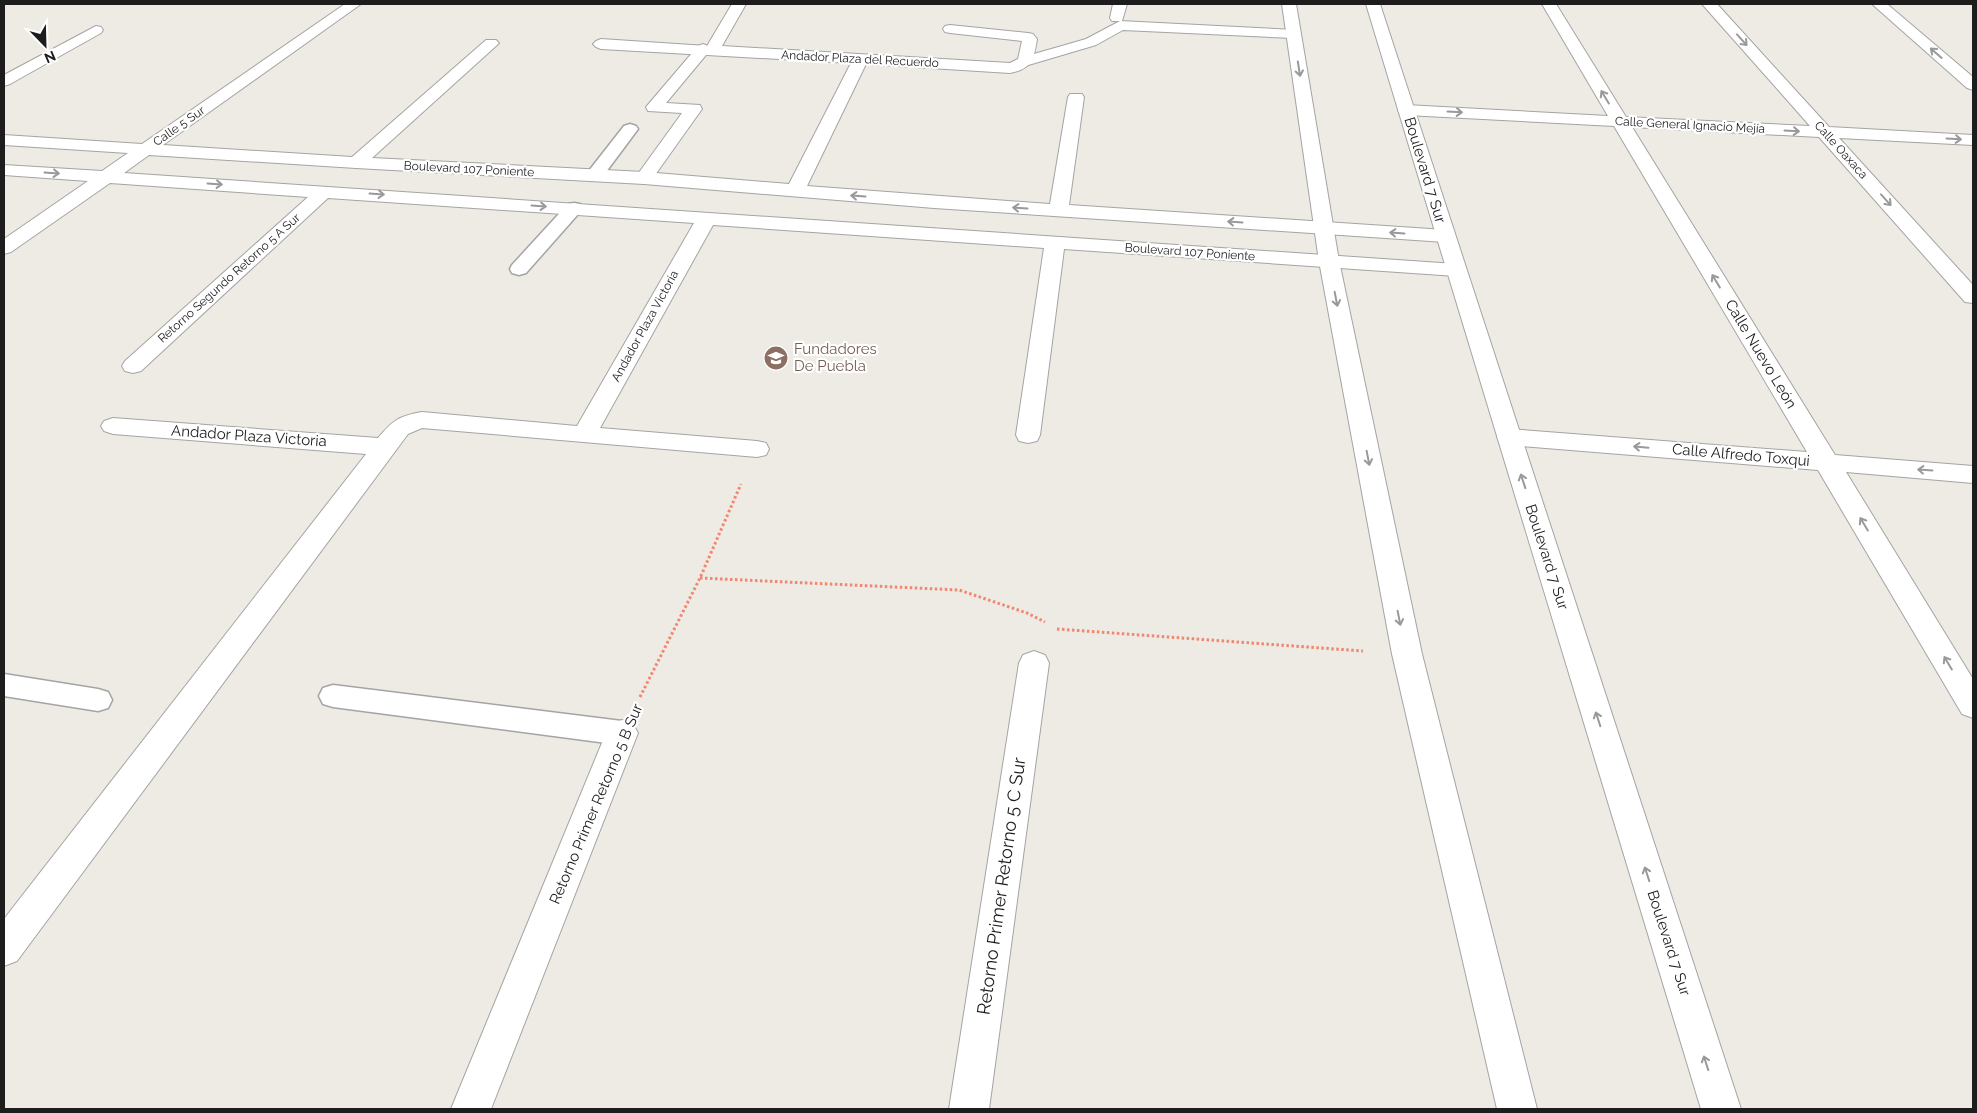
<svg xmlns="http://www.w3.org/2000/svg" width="1977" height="1113" viewBox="0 0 1977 1113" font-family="Raleway,sans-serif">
	<rect width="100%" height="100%" fill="#edebe3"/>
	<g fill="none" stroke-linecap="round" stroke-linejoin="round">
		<defs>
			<path id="service" d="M630,124L636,126L638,129L600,180H588L586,176L588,172L624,126Z
				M574,203L580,204L583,208L580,212L526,273L519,275L512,273L510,269L512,265L568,204Z
				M4,674L98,689L108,692L112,700L108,708L98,711L4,696Z
				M333,685L622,721L632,725L636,733L632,741L622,745L333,707L323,704L319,696L323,688Z"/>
			<path id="pedestrian" d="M1120,21L1294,30L1299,31L1301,34L1299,37L1294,38L1123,30L1096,45L1025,66L1020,64L1017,61L1020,58L1086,39Z
				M703,44L708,46L711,49L666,103L700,105L702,109L650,182L644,184L638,182L635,178L682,113L648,111L646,107L698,46Z"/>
			<path id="minor" d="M345,4H361L163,145L352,157L486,40H496L499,43L496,46L372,158L644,172L789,184L851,63L601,49L596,47L593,44L596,41L601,39L707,46L732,4H746L722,46L1010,63L1018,59L1022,41L950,33L945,32L943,29L945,26L950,25L1028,33L1033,34L1037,39C1034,59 1032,69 1010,73L866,64L807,186L1050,204L1068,97L1070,94H1082L1084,97L1069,205L1445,230L1452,232L1455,236L1452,240L1445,242L934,208L644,184L356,168L149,155L124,173L1456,264L1463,266L1466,270L1463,274L1456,276L1064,249L1040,435L1037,441L1028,443L1019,441L1016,435L1044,248L713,225L600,428L757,441L766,443L769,449L766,455L757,457L422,428L408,434L17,961L4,966V919L366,454L113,434L104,431L101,426L104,421L113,418L378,438C393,420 399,416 422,412L577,426L694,223L328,198L141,371L133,373L125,371L122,366L125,361L308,197L110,183L11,252L4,254V239L88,181L4,175V165L102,171L128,153L4,145V135L142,144Z
				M1113,4H1127L1122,21H1112L1110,18Z
				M1542,4H1556L1626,117L1810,126L1702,4H1717L1829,127L1973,135V145L1839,138L1973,285V303L1965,302L1819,137L1632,127L1835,455L1973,466V483L1846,472L1973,679V718L1962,714L1818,470L1509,445L1500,443L1497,437L1500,431L1509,429L1807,452L1614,126L1406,115L1400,114L1398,110L1400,106L1406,105L1608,116Z
				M1872,4H1887L1973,77V90L1967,88Z
				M96,26L101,27L103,30L101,33L10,84L4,86V75Z
				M1034,651L1045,655L1049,663L989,1109H949L1019,663L1023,655Z
				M622,720L633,724L638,733L491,1109H451L606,733L611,724Z"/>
			<path id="tertiary" d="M1282,4H1296L1339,261L1422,654L1537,1109H1497L1392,654L1319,261Z
				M1366,4H1380L1741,1109H1701Z"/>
		</defs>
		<use href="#service" stroke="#a4a4a4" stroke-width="3"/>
		<use href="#pedestrian" stroke="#a4a4a4" stroke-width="2"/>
		<use href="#minor" stroke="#a4a4a4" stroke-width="2"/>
		<use href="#tertiary" stroke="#a4a4a4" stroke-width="2"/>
		<path stroke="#f18671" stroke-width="3" stroke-dasharray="2.5 2.5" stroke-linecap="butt" d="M700,578L959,590L1027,613L1045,622
			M1057,629L1363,651
			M640,697L700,578L741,484"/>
		<use href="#service" fill="#fff" fill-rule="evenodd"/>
		<use href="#pedestrian" fill="#fff" fill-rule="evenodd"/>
		<use href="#minor" fill="#fff" fill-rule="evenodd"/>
		<use href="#tertiary" fill="#fff" fill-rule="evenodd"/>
	</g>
	<defs><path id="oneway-shaft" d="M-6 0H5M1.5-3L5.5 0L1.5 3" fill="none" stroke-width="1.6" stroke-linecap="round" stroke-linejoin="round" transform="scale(1.25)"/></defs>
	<g stroke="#999">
		<use href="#oneway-shaft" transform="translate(1742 40) rotate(48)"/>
		<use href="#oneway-shaft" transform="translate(1936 53) rotate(-139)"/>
		<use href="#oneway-shaft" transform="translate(1299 69) rotate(81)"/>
		<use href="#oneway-shaft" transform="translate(1605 97) rotate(-121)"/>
		<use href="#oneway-shaft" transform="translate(1455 112) rotate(3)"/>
		<use href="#oneway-shaft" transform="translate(1792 131) rotate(3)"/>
		<use href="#oneway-shaft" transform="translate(1954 139) rotate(3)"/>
		<use href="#oneway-shaft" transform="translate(52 173) rotate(4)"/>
		<use href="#oneway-shaft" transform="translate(215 184) rotate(4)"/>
		<use href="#oneway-shaft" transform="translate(377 194) rotate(4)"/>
		<use href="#oneway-shaft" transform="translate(858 196) rotate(-176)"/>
		<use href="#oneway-shaft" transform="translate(1886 200) rotate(48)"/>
		<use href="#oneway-shaft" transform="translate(539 206) rotate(4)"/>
		<use href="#oneway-shaft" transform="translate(1020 208) rotate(-176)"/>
		<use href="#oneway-shaft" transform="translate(1235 222) rotate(-176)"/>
		<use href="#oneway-shaft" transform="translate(1397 233) rotate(-176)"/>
		<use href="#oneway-shaft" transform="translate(1716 281) rotate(-121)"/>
		<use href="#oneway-shaft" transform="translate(1336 299) rotate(79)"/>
		<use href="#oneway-shaft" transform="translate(1641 447) rotate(-175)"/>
		<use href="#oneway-shaft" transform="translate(1368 458) rotate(79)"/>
		<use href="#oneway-shaft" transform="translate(1925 470) rotate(-176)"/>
		<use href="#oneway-shaft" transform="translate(1523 481) rotate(-108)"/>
		<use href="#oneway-shaft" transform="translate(1864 524) rotate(-121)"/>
		<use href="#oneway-shaft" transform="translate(1399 618) rotate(79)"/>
		<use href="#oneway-shaft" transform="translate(1948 663) rotate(-121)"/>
		<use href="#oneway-shaft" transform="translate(1598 719) rotate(-108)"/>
		<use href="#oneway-shaft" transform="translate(1647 874) rotate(-108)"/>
		<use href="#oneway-shaft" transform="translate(1706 1063) rotate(-108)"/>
	</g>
	<defs>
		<symbol id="school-disc" viewBox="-11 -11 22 22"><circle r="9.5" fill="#8d6e63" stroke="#fff"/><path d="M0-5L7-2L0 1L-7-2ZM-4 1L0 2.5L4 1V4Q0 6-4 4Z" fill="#fff"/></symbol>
	</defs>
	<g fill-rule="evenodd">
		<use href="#school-disc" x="762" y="344" width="28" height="28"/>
	</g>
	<g text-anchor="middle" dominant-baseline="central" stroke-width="4.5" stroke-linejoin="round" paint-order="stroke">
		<g font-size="12" fill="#1d1d1d" stroke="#fff">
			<text transform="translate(860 59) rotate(3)">Andador Plaza del Recuerdo</text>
			<text transform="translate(1690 125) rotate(3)">Calle General Ignacio Mejía</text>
			<text transform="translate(179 126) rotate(-35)">Calle 5 Sur</text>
			<text transform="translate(1841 150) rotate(48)">Calle Oaxaca</text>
			<text transform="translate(469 169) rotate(3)">Boulevard 107 Poniente</text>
			<text transform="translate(1190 252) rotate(4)">Boulevard 107 Poniente</text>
			<text transform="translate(229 278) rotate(-42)">Retorno Segundo Retorno 5 A Sur</text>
			<text transform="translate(645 326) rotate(-61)">Andador Plaza Victoria</text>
		</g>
		<g font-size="15" fill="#1d1d1d" stroke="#fff">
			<text transform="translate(1425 170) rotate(73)">Boulevard 7 Sur</text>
			<text transform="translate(1761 354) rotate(59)">Calle Nuevo León</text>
			<text transform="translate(249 436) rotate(4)">Andador Plaza Victoria</text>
			<text transform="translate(1741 455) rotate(5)">Calle Alfredo Toxqui</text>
			<text transform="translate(1547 557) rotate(72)">Boulevard 7 Sur</text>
			<text transform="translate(596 804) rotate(-67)">Retorno Primer Retorno 5 B Sur</text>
			<text transform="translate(1669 943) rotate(72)">Boulevard 7 Sur</text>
		</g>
		<g font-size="15" fill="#785e54" stroke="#fff" text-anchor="start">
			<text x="794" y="349">Fundadores<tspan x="794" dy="17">De Puebla</tspan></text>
		</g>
		<g font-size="18" fill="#1d1d1d" stroke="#fff">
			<text transform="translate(1001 886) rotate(-82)">Retorno Primer Retorno 5 C Sur</text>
		</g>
	</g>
	<rect width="1977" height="1113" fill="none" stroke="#1d1d1d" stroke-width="10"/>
	<g transform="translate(45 45) rotate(157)" stroke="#ffffff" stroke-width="4" paint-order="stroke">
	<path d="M0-4L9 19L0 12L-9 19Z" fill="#1d1d1d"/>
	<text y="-8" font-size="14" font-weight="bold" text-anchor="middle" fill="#1d1d1d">N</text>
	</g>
</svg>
